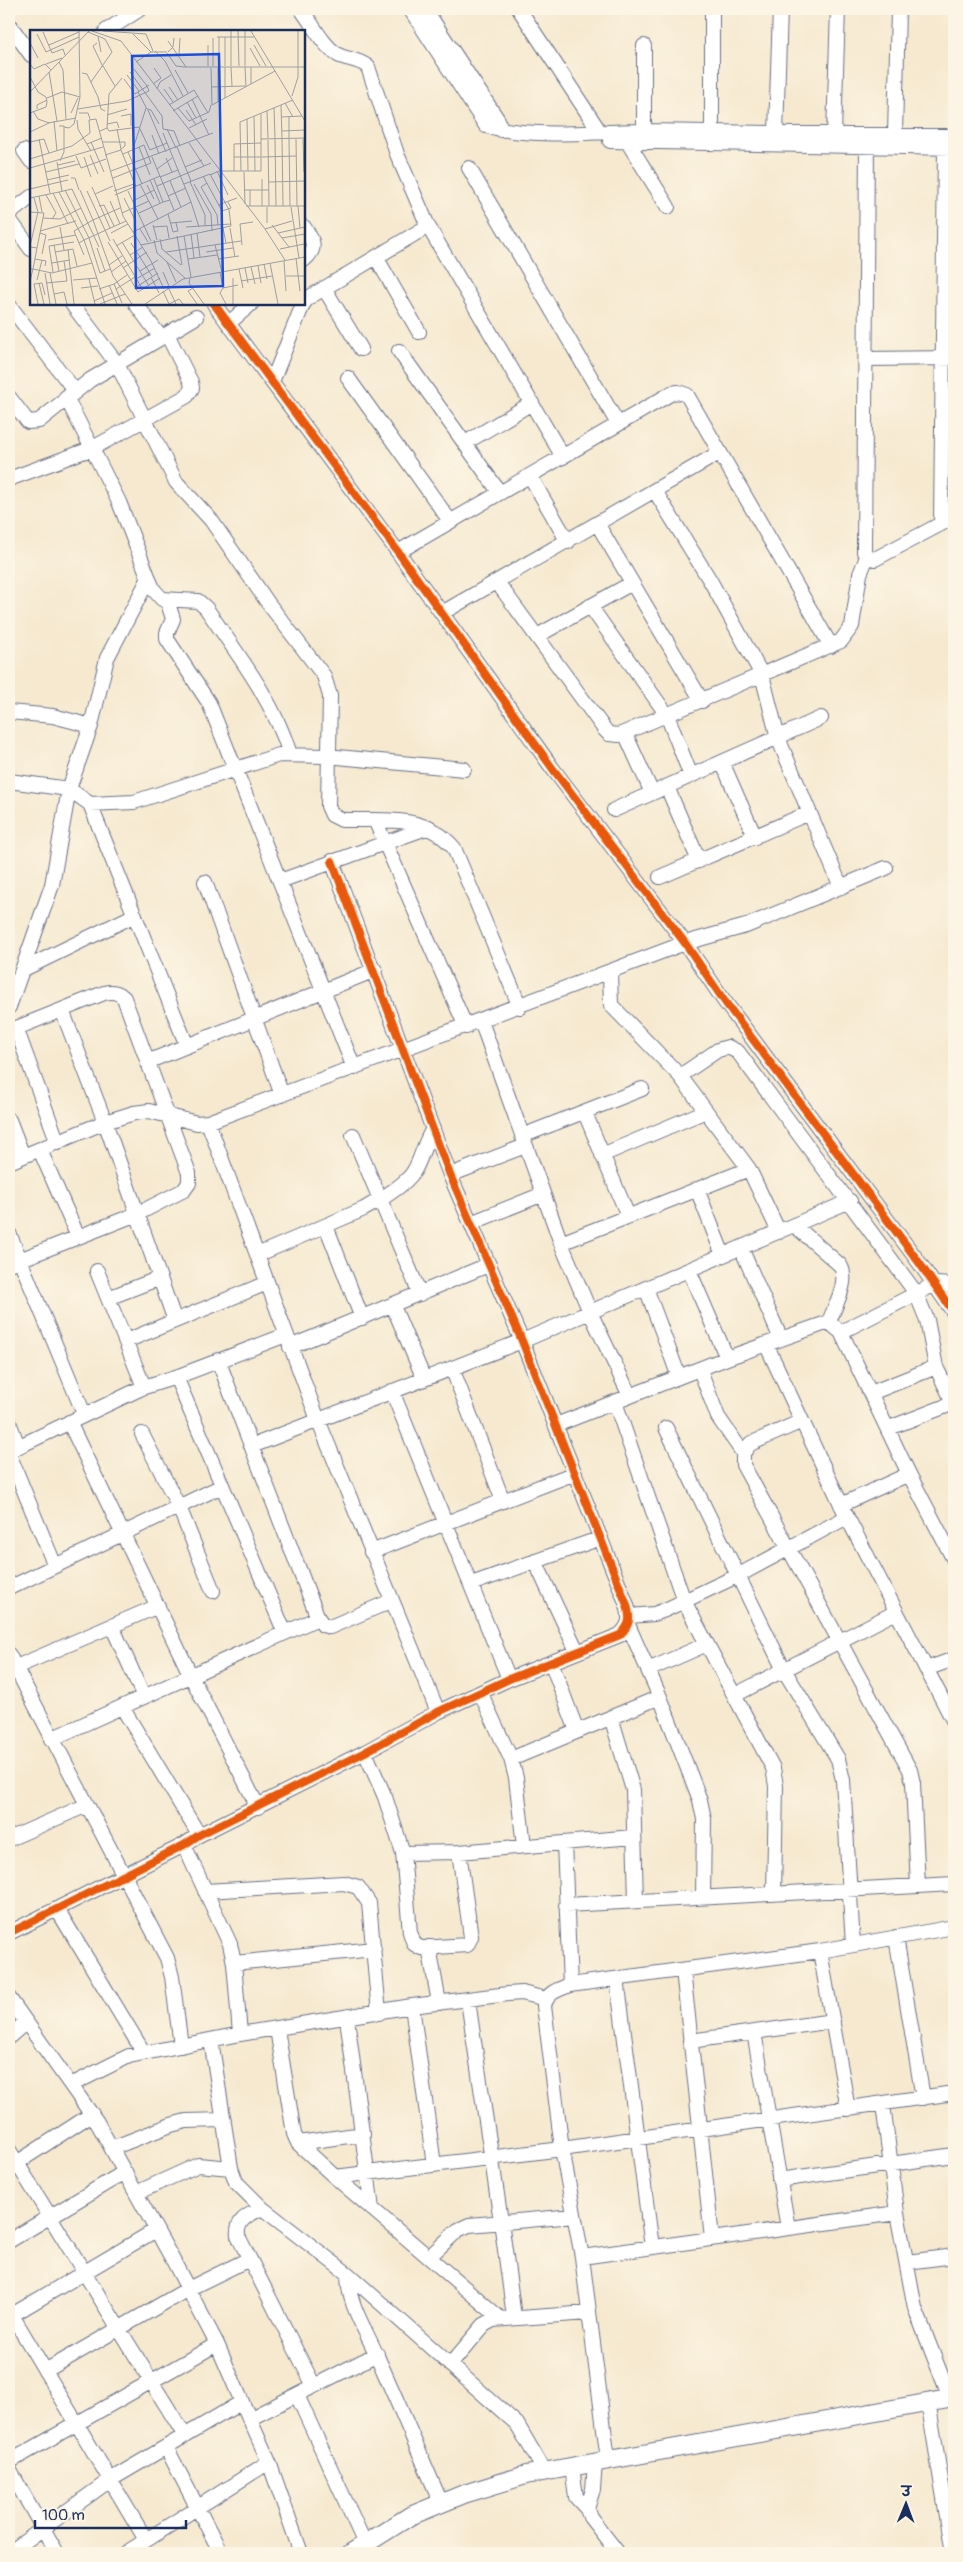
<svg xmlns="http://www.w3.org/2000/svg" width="963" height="2562" viewBox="0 0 963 2562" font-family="Pangolin,'Playpen Sans Deva',sans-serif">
	<rect width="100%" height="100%" fill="#fcf5e5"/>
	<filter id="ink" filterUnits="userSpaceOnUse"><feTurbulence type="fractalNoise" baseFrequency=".02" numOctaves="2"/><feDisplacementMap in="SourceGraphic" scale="10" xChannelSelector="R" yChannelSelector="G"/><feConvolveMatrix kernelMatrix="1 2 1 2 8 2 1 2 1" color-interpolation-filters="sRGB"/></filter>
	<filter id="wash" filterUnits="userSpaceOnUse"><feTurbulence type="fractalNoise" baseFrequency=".0096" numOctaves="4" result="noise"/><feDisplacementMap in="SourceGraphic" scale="20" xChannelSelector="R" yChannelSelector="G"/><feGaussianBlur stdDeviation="1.12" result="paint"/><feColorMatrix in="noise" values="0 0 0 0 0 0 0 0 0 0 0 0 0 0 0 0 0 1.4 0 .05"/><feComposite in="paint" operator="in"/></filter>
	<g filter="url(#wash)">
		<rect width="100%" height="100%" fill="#f6e9d0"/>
	</g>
	<g filter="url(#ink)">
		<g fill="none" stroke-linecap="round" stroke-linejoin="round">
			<defs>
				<path id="minor" d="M301,9C312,23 323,46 338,55C348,60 359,59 368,67L397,154L428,226L563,457
					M410,9L486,126C539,139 594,131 648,131C750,132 852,134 954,136
					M425,9L498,120L501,130
					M519,9L600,132
					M9,24L31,55
					M106,31L140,9
					M644,131V46
					M712,132V9
					M776,133L780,9
					M834,134L838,9
					M895,135L898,9
					M610,141L954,148
					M627,141L668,207
					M867,146L864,552L867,557L875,559L954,517
					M24,151L31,161
					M469,168L618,424
					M9,214L31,197
					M9,219L31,249
					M304,227C313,240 318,248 304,260
					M376,257L419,332
					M324,288L361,349
					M304,303L308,298L428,226
					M72,304L117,364L176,482L211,520L268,603L324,676L330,696L328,806L332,815L342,820C383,821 425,813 454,848L520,1007
					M136,304L161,338
					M214,304L398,552L553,769L685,943L725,1002L918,1261L954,1313
					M9,305L75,391
					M229,323L251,304
					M399,351L500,493
					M866,359L954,358
					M348,378L450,521
					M272,382L303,304
					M9,397L28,422L39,421L90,380L196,317
					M66,397L119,502L153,589L162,599L198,601L206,608C237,654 273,699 290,754
					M465,443L532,403
					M530,476L568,542
					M9,479L93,448L187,396L192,388L191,382L167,334
					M655,491L711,582L762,675L778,738L841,887
					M941,524L945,148
					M598,525L702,701
					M398,552L672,393L678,392L687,395L831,646
					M497,582L605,730L609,734L619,735L841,641L852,626L860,574L867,557
					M167,600L173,619L167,633V639L209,703L354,1068
					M590,606L667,715L691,776
					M442,613L719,453
					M537,636L632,583
					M9,712L53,716L91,726
					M625,733L652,793
					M722,762L755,837
					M9,781L69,789L90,804L187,1046
					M667,787L699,861
					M90,804L134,802L279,755L327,756L464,769
					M614,810L821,718
					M375,820L466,1027
					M660,877L809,813
					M280,881L429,827
					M205,882L282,1095
					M22,970L135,915
					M610,972L611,1005L680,1076L749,1169L779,1232
					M9,1007L52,885L69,789L91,726L107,658L149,578
					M62,1010L105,1122L175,1321
					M481,1021L561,1243L590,1312L630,1396
					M16,1028L58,1143
					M9,1031L104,993C113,991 118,992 124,998L189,1173V1183L184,1190L137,1214L9,1264
					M147,1062L375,970
					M680,1076L718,1050L728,1047L738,1052L916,1293L927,1320L936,1367L954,1404
					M585,1113L628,1216
					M9,1120L23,1156
					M208,1122L318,1420L438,1712
					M353,1135L420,1294
					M522,1136L642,1089
					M40,1150L78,1237
					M602,1155L706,1111
					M9,1162L105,1122L134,1113L149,1111L197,1123L208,1122L685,943L746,926L886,868
					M450,1175L525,1146
					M697,1189L723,1255
					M471,1223L543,1194
					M794,1225L840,1265C850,1281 835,1305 829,1322
					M326,1226L362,1318
					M9,1233L84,1414
					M561,1243L749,1169
					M741,1248L781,1339
					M257,1255L364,1209C378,1201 406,1185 414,1171C422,1158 424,1142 433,1129
					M689,1270L727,1358
					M97,1271L144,1387
					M646,1288L679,1377
					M108,1298L160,1278
					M393,1306L424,1379
					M841,1332L935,1284L954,1285
					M126,1341L267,1283
					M766,1344L847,1517L954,1722
					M290,1347L488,1265
					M218,1360L318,1618L323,1625L330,1627L391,1601
					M452,1368L503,1501
					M700,1370L718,1417L743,1453
					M176,1377L285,1633
					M392,1391L509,1679
					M871,1393L936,1367
					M615,1402L684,1601L773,1768L776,1786L774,1894
					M802,1421L750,1444L743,1453V1465L910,1770L913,1783L918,1886
					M9,1422L18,1446
					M69,1422L191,1676L258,1807
					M556,1425L727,1358L829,1322L841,1332L909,1474L954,1560
					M666,1428L784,1670L838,1759L843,1780L853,1945
					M889,1428L954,1403
					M142,1434L179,1507L213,1591
					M252,1446L522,1341L850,1201
					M9,1451L144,1387L176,1377L286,1335
					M9,1454L55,1566
					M841,1505L909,1474
					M371,1552L575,1473
					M535,1561L577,1651
					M471,1584L601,1538
					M9,1588L222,1486
					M630,1616L654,1614L665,1610L739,1575L847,1517
					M112,1626L143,1695
					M629,1627L660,1697L700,1800L704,1819L703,1897
					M9,1655L167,1958L172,1977L181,2046
					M551,1662L577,1731
					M926,1669L954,1659
					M9,1670L158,1606
					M648,1670L707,1644
					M481,1694L511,1759L516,1778L524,1846
					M735,1695L896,1612
					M122,1707L199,1835
					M611,1717L633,1790L636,1901
					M51,1739L318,1618
					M365,1752L385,1797L403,1853L410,1932L414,1944L421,1948L467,1945L471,1937L459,1852
					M511,1759L660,1697
					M9,1839L87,1805
					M564,1843L570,1985
					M184,1845L230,1944L234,1963L240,2034
					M403,1853L459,1852L633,1837
					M205,1891L344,1883L358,1887L369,1903L379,2013
					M566,1905L954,1884
					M57,1909L144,2053
					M9,1933L184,1845L199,1835L365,1752L438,1712L509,1679L620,1635C630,1625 631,1619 627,1605L522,1341L450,1175L332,861
					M896,1937L923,2098
					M429,1947L439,2003
					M820,1951L848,2109
					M234,1963L374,1949
					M683,1970L712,2238
					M617,1979L652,2247
					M9,1998L97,2122L175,2264L217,2344L242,2402L269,2462L301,2553
					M468,2000C483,2106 501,2211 514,2318
					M412,2006L434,2165
					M347,2018L372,2209
					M277,2029L294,2134L298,2143L335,2177L501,2319
					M754,2032L788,2228
					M9,2037L26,2022
					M211,2040L231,2168L236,2182L262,2208L348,2274L517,2424L545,2472
					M690,2041L833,2021
					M71,2085L129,2056L240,2034L412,2006L508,1994L522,1993L546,1999
					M883,2104L897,2213L915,2308L950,2398
					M298,2143L363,2134
					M112,2148L171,2125L186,2121L224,2120
					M9,2150L185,2436
					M9,2168L92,2114
					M335,2177L562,2149L954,2093
					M779,2180L954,2155
					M136,2193L198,2165L231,2168
					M262,2208C249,2215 236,2219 238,2236L314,2386
					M9,2241L125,2172
					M429,2257L458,2230L469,2225L574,2216
					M582,2257L897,2213
					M907,2262L954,2256
					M348,2274C348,2305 365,2328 377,2356C399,2405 420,2454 441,2503
					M9,2310L146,2540
					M12,2315L156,2230
					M450,2365L484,2325L493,2320L589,2313
					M45,2371L188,2289L249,2259
					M297,2395L365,2544
					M928,2401L953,2553
					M249,2419L377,2354
					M166,2447L221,2553
					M608,2460L582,2257L562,2149L544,2006C547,1992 558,1990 570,1985L820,1951L954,1927
					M9,2462L217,2344
					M595,2463L593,2489L587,2509L590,2517L618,2553
					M572,2467L576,2497L587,2509
					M9,2469L57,2553
					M9,2553L110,2480L242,2402
					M126,2553L269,2462"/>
				<path id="major" d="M351,2553L410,2516L464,2494L526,2475L954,2398"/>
			</defs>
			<use href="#minor" stroke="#687086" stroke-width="16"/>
			<use href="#major" stroke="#687086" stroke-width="20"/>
			<use href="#minor" stroke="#fff" stroke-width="14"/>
			<use href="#major" stroke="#fff" stroke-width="18"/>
			<defs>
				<path id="cycleway" d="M214,304L398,552L553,769L685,943L725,1002L918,1261L954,1313
					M9,1933L184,1845L199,1835L365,1752L438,1712L509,1679L620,1635C630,1625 631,1619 627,1605L522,1341L450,1175L332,861"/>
			</defs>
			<use href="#cycleway" stroke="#fcf5e5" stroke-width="11"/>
			<use href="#cycleway" stroke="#e8590c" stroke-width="8"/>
		</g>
	</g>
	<g transform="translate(30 30)">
		<rect width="275" height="275" fill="#f6e9d0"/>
		<path fill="none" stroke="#9e9fa2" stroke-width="1" d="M62,1L91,11L235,199L255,230M73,1L116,4L123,21M208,1L209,36M215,1V36M221,1L275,91M13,2L22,23L33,19L35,25M58,2L75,9L82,22L61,52M7,4L16,22L49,7M103,4L121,22M68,6L71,22M187,7H224M189,7V37M195,7V36M138,11L156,37M0,13L8,28M67,13L63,16L73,37M19,15L49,2M224,15L236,36M220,18L230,36M125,21L135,31L153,66M138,22L143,17L144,8M137,23L146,36L154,37H275M149,25L150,8M29,32L33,40L36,89M106,32L121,22H137M0,34L4,39L15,34L21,40M16,34L32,28M73,36L85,56M178,36V15M183,36V8M201,36V1M195,37V68M201,37L202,56M215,37L216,57M221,37V54M181,38L182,75L245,41M188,38V72M104,39L117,56M145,40L158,63M19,42L27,91M100,42L132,86L133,99L144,101L150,116M52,43L57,44L68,67L71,79L75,81M97,45L109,61M0,47L8,62L16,67L17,72L16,77L0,83M94,49L105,64L119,55M123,54L131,48L124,38M139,57L148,70M181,57L215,56M127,59L130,52L141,45M134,59L143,72M0,62L59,1M108,62L117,79L121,80L129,94M262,66L268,47V1M17,68L32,62L50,67M162,69L179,105M157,72L166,88M255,73L263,87M139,75L164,60L178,83M251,75L252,108M148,78L159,91L179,82L181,75M244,78L245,108M7,79V75L17,70M48,79L97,71L119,61L117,56M118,80L136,122M156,80L166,95M143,81L168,66M237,81L238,108M41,83L48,68M49,83H58L60,89M231,84V109M77,85L97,79M91,86L101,84V96M224,86L225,141M251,87L272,86M259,87V108M217,89L218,141M47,90L48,99L61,121M24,91L27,121M18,93L46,88M77,94L87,92L89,98M29,96H34V122L30,131M34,97L39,98L44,94L50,67L49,1M77,98L79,101L109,97L120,120M159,98L177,89M87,99L91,119M137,99L146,118M70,101L77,98L79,64L92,48M252,101L275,100M0,102L19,93L8,89L3,81M122,105L129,124M9,109L20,163M245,109L246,176M252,109L253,176M259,109L260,176M266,109L267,176M273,109L274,142M238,110L239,176M0,112L14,109L19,123M61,112L74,142M72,112H95V116L90,120M159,113L174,136M57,114L72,108M109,117L120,145M147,117L161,151M103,119L116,78M120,120L137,113M98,122L112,154M60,125L68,144M75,125L91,120L106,157M46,126L51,138L76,129M54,127L61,147M122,127L144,180M204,127H231M232,127L266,126M136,128L142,142M0,129L42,116L60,103L59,90L66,89L93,186L121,231L134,259M27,132L32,161M28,135L45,131M155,137L172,130M0,138L73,117M127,139L142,128M81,141L183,103M187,141L198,165M204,141V114L231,113M211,141L210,92L263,70M16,142L49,134M214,142L215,174M180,145L189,141H231V109L275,108M173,146L192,181L201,178L198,172M130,147L148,140M41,148H45L49,160M83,148L121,133L114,115L93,124M124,149L133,172L140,170M232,149V176M17,150L39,145M120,150L130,173M140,151L151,177M160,152L175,185V196M239,152L275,151M177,153L171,157L187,185L188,195M110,154L128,189M154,154L180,144L199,180L201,196L154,206L161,247M164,154L181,184L182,201M117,155L124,169M127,156L181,133M62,157L80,198M0,159L38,150M35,160L59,208L70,243L80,239M50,160L63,190L44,201L54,225M214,160H239M57,161L80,211M84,161L104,154M98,161L121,211M29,162L42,159L69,217M23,163L38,194M65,164L83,156M16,165L26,183L22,189M85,165L130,146M9,166L12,182M138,166L156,158M0,168L29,162L54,210L49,213M94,168L106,192M80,171L90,194M103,171L124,160M161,172L169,197M188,175L207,168M69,176L74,175L84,196M216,176H275M220,176V160M268,176L270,198M261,177L269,228M90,178L63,190L83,246L102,274M0,182L14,183L7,218M92,183L119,171M109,183L133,172M138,184L143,202L148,201L146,193M13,188L30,189L51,178M141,193L162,191M237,193V177M123,195L127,210M242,195L259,217M30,197L34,220M123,197L137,196L139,208M156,197L201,194M193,198L196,213M200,198L205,227M110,199L118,212M235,199L262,191M10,201L46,191M103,202L161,172L133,103M10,203L16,205L12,224M81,203L98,194M167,203L170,227M248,203L275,197M161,204L164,228M147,206L152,235M252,208L275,204M83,209L113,260M130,209L132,219L151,235M18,210L46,205M124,210L127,223L155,248M78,212L108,262L130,248M92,212L119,256M101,213L122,246M24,215L29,241M111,215L154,206M185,215L192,242M212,215L210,194L223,192M0,216L8,182L4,168M86,216L105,205M67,218L75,241M38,219L44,274M250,219L274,214M25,222L43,219L47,236M136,222L211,211M176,222L203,218M100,225L113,217M266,228L270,261M5,229L16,231L15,236M158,229L187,225M188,229L209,226M254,231L256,261M137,232L146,252M22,233L40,230M62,233L54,210L96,191M240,233L248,274M234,234L237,249M79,235L92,226M228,236L231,253M221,237L225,254M93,238L117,222M215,238L218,253M0,239H3L7,218L1,217M209,239L213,258M110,241L128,230M23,242L19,216L44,212M81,242L96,231M133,242L139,256M190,242L193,258L208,255M15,243L20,274M20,243L26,274M256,246H275M121,247L129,263M160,248L159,253L174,274M59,249L65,274M106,249L125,238M7,250L12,230M43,250L67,248M0,251L3,239L22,243L62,233L75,274M211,251L242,246M9,253L14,274M16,253L37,251L34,231M84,254L92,273M79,255L87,274M51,258L68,256M105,258L128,243M163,258L158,261L167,274M193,258L190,263L196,274M69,259L84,254L97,245M86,259L105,247M139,259L146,274M133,261L139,274L149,269L153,274M24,264L34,262L37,274M64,271L82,263M8,274L4,254L12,253L15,265M70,274L95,264M115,274L153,249L275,227M203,274V248"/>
		<path fill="#1d4ed8" fill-opacity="0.15" stroke="#1d4ed8" stroke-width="2.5" d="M189,24L193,256L106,258L102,26Z"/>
		<rect width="275" height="275" fill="none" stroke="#1b2f5e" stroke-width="2.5"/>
	</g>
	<rect width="963" height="2562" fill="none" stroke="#fcf5e5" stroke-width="30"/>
	<g transform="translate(906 2504) rotate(1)" stroke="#fcf5e5" stroke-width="4" paint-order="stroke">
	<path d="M0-4L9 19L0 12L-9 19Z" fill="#1b2f5e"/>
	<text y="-8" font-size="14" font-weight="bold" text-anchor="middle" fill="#1b2f5e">उ</text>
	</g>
	<path d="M35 2520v8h151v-8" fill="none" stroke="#1b2f5e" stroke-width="2.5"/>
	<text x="42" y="2520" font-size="15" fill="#1b2f5e" stroke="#fcf5e5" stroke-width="4" paint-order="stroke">100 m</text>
</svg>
